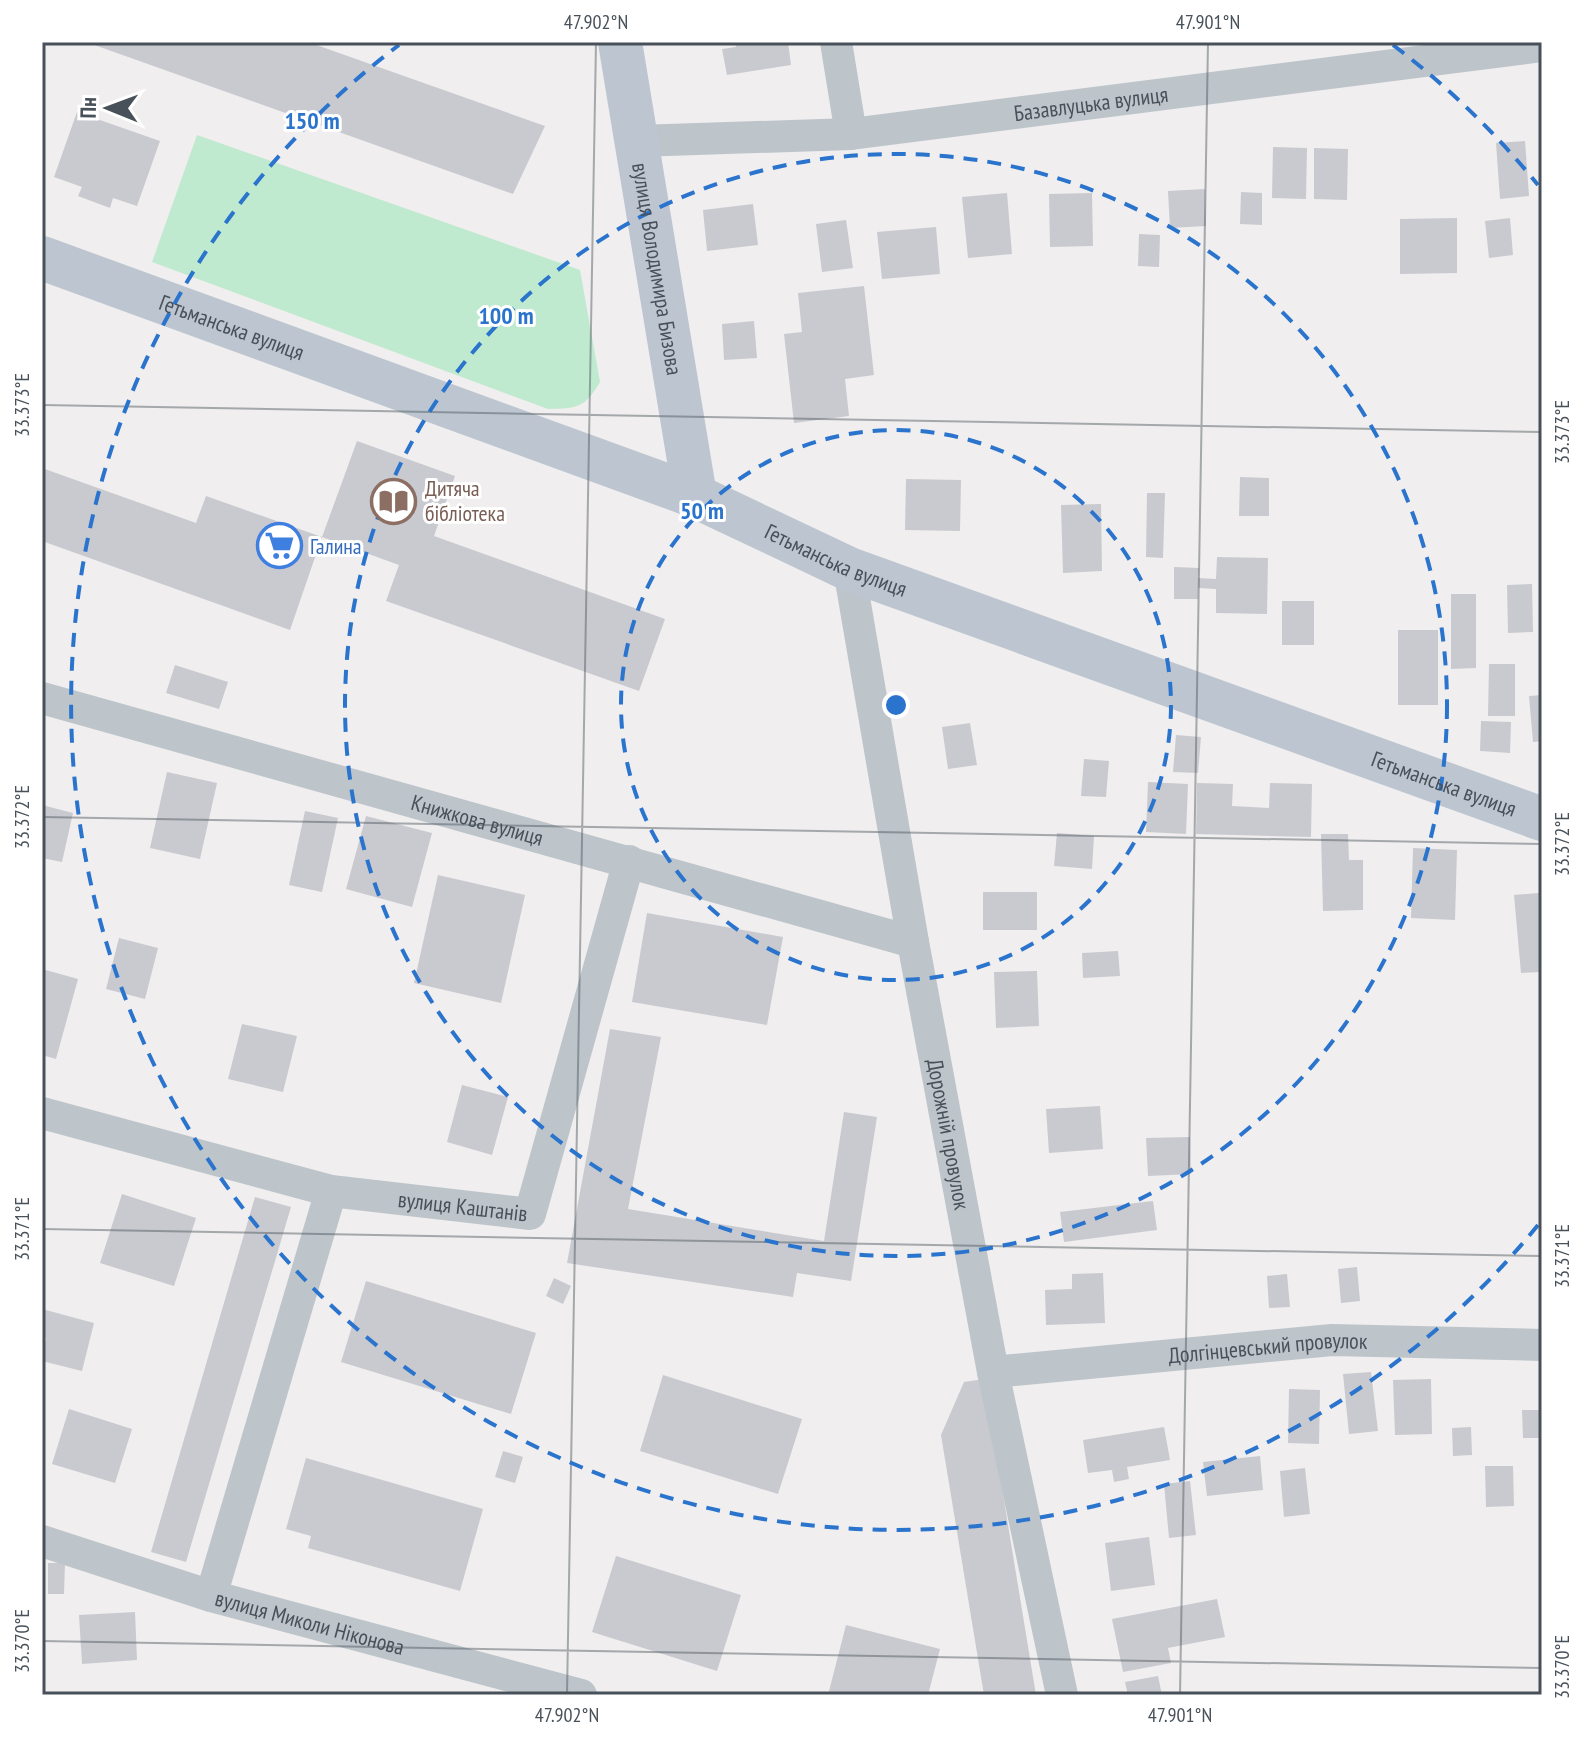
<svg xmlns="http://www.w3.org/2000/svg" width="1584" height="1737" viewBox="0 0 1584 1737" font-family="'PT Sans Narrow',sans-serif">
	<rect width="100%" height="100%" fill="#f0eeee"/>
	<path fill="#c0eacf" d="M197,135L580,270L600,382C584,409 577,408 548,409L152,262Z"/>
	<path fill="#c9cad0" d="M86,42H308L545,126L513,194Z
		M735,42H788L791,65L727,75L722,49L736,47Z
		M77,112L160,141L137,206L113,198L110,208L78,196L82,187L54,177Z
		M1525,141L1529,196L1500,199L1496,143Z
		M1273,147L1307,148L1306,199L1272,198Z
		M1314,148L1348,149L1347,200L1314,199Z
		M1205,189L1206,226L1170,228L1168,191Z
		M1241,192L1262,193V225L1240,224Z
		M1007,193L1012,254L968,258L962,197Z
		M1092,193L1093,246L1050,247L1049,194Z
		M753,204L758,245L707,251L703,210Z
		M1457,218V273L1400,274V219Z
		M1510,218L1513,255L1489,258L1485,221Z
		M846,220L853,268L822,272L816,224Z
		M936,227L940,274L882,279L877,232Z
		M1139,234L1160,235L1159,267L1138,266Z
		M864,286L874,375L845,379L849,416L794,423L784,334L802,332L798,293Z
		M754,321L757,358L724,360L722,324Z
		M357,441L455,476L434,536L665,619L639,691L386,601L399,565L322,537Z
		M42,468L196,523L206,496L322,537L290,630L42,541Z
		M1240,477L1269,478V516H1239Z
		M906,479L961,480L960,531L905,530Z
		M1147,493H1165L1163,558L1146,557Z
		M1101,504L1102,571L1063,573L1061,505Z
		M1217,557L1268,558L1267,614L1216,613V589L1198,588V599H1174V567L1199,568L1198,578L1216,579Z
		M1532,584L1533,632L1508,633L1507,585Z
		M1451,594H1476V668L1451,669Z
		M1282,601H1314V645H1282Z
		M1398,630H1438V705H1398Z
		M1489,664H1515V716H1488Z
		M175,665L228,682L219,709L166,693Z
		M1542,695V741L1533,742L1529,696Z
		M1481,721L1511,722L1510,753L1480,751Z
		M970,723L977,765L948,769L942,727Z
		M1176,735L1201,737L1198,773L1173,772Z
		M1084,759L1109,761L1106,797L1081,796Z
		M167,772L217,783L200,859L150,848Z
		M1148,782L1188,784L1186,834L1146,832Z
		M1197,783L1233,784L1232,806L1269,808L1270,783L1312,784L1311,837L1196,834Z
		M42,805L73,813L62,862L42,858Z
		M305,811L338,818L322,892L289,885Z
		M366,816L432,833L412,907L346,889Z
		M1057,833L1094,836L1092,869L1054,866Z
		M1321,834H1348L1349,860H1363V910L1323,911Z
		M1413,848L1457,850L1455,920L1411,918Z
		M438,875L525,895L501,1003L414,983Z
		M1539,886H1542V972L1521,973L1514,895L1539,893Z
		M983,892H1037V930H983Z
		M647,913L783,937L767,1025L632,1002Z
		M119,938L158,948L145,999L106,989Z
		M1118,951L1120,976L1083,978L1082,953Z
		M42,969L78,979L56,1059L42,1055Z
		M1037,971L1039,1026L996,1028L994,972Z
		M242,1024L297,1036L283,1092L228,1079Z
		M610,1029L661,1037L628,1209L824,1241L844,1112L877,1117L851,1281L797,1273L793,1297L567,1263Z
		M462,1085L508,1097L492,1155L447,1142Z
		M1100,1106L1103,1149L1049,1153L1046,1109Z
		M1190,1137L1191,1174L1148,1176L1146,1138Z
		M122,1194L196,1218L174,1286L100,1263Z
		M255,1197L291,1207L186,1562L151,1552Z
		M1153,1201L1157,1230L1064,1242L1060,1212Z
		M1357,1267L1360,1301L1341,1303L1338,1269Z
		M1103,1273L1105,1323L1046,1325L1045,1290L1072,1289V1274Z
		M1287,1274L1290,1307L1269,1308L1267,1276Z
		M554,1278L571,1286L563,1304L546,1296Z
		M366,1281L536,1333L511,1414L341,1362Z
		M42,1309L94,1323L82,1371L42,1361V1352L46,1338L42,1337Z
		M1371,1372L1378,1431L1349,1434L1343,1374Z
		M663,1375L802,1419L778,1494L640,1451Z
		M984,1379L1036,1695H984L941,1435L964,1382Z
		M1431,1379L1432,1434L1395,1435L1393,1380Z
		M1289,1389L1320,1390L1319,1444L1288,1443Z
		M69,1409L132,1429L115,1483L52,1464Z
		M1522,1410H1541L1542,1438H1523Z
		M1164,1427L1170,1460L1127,1467L1129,1479L1114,1482L1112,1470L1088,1473L1083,1440Z
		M1471,1427L1472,1455L1453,1456L1452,1428Z
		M503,1451L523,1457L515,1483L495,1477Z
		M1260,1456L1263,1490L1207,1496L1203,1462Z
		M306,1458L483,1509L460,1591L308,1548L311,1536L286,1529Z
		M1485,1466H1513L1514,1506L1486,1507Z
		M1305,1468L1310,1514L1284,1517L1280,1471Z
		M1190,1481L1196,1535L1169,1538L1164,1484Z
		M1149,1537L1155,1585L1111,1591L1105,1543Z
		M616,1556L741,1595L717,1671L592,1632Z
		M48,1563H65L64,1594H48Z
		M1217,1599L1225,1637L1168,1648L1171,1663L1123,1672L1112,1619Z
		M135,1612L137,1660L82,1664L79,1615Z
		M846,1625L940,1649L928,1695H828Z
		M1158,1676L1162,1695H1128L1125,1682Z"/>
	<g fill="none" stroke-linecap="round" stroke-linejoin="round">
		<g stroke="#bdc5cb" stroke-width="32">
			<path d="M836,42L851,134"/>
			<path id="s1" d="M637,141L851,134L1542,46"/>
			<path id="s2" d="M849,569L913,942L993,1372L1062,1695"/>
			<path id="s3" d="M42,698L913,942"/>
			<path id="s4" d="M42,1113L331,1191L530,1214L629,861"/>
			<path id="s5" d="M993,1372L1332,1340L1542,1345"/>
			<path id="s6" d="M42,1541L211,1596L581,1695"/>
			<path d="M211,1596L331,1191"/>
		</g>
		<g stroke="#bdc6d0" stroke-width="44">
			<path id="s7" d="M620,42L695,496"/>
			<path id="s8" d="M42,258L695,496L849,569L1542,819"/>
		</g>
	</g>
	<path fill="none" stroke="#485159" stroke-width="2" stroke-opacity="0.45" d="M42,405L1542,432M42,817L1542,844M42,1229L1542,1256M42,1641L1542,1668M567,1695L596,42M1180,1695L1208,42"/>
	<g fill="none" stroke="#2a74cd" stroke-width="4" stroke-dasharray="14 10">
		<circle cx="896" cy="705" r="275"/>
		<circle cx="896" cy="705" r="551"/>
		<path d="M1538 1225A826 826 0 1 1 399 45M1393 45A826 826 0 0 1 1538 185"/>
	</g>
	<defs>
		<symbol id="library-ring" viewBox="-11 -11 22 22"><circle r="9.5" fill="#fff" stroke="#8d6e63" stroke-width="1.5"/><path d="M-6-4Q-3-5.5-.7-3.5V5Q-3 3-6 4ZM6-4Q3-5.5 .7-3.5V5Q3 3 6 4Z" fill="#8d6e63"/></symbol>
		<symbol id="supermarket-ring" viewBox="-11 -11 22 22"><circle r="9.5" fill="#fff" stroke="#3f7fe0" stroke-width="1.5"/><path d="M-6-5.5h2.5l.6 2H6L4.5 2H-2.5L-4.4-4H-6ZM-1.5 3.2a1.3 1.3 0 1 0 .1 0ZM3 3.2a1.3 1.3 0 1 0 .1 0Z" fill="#3f7fe0"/></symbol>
	</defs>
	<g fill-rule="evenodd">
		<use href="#library-ring" x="368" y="476" width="51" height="51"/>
		<use href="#supermarket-ring" x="254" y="520" width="51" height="51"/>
	</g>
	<g text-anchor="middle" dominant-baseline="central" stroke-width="6" stroke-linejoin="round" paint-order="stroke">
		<g font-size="22" fill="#485159" stroke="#fff">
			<text stroke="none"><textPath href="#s1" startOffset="456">Базавлуцька вулиця</textPath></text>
			<text stroke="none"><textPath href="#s7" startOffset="230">вулиця Володимира Бизова</textPath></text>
			<text stroke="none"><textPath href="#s8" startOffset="202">Гетьманська вулиця</textPath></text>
			<text stroke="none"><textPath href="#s8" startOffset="850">Гетьманська вулиця</textPath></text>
			<text stroke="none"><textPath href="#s8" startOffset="1498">Гетьманська вулиця</textPath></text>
			<text stroke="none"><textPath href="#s3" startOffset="452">Книжкова вулиця</textPath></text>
			<text stroke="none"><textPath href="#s2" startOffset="574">Дорожній провулок</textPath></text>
			<text stroke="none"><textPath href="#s4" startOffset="432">вулиця Каштанів</textPath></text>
			<text stroke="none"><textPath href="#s5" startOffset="276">Долгінцевський провулок</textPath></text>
			<text stroke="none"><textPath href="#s6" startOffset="280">вулиця Миколи Ніконова</textPath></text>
		</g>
		<g font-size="22" fill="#785e54" stroke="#fff" text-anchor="start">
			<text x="425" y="488">Дитяча<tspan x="425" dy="25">бібліотека</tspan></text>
		</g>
		<g font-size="22" fill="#366cbe" stroke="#fff" text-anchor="start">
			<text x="310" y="546">Галина</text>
		</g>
	</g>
	<circle cx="896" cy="705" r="12" fill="#2a74cd" stroke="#fff" stroke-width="4"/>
	<g font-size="24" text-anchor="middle" font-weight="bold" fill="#2a74cd" stroke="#fff" stroke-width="6" stroke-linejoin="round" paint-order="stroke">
		<text x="312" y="129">150 m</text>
		<text x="506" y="324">100 m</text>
		<text x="702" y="519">50 m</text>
	</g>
	<rect width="1584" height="1737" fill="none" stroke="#ffffff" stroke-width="88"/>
	<g transform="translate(108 108) rotate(271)" stroke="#ffffff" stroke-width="6" paint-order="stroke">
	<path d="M0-6L14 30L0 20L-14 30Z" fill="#485159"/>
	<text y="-12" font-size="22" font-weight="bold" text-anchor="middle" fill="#485159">Пн</text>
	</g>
	<rect x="44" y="44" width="1496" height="1649" fill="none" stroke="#485159" stroke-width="3"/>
	<g font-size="20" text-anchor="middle" fill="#485159">
		<text x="596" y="29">47.902°N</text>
		<text x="1208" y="29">47.901°N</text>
		<text transform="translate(22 405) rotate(-90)" y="7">33.373°E</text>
		<text transform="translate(1562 432) rotate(-90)" y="7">33.373°E</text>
		<text transform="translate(22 817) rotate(-90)" y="7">33.372°E</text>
		<text transform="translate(1562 844) rotate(-90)" y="7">33.372°E</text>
		<text transform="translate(22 1229) rotate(-90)" y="7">33.371°E</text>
		<text transform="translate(1562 1256) rotate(-90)" y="7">33.371°E</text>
		<text transform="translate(22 1641) rotate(-90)" y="7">33.370°E</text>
		<text transform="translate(1562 1667) rotate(-90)" y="7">33.370°E</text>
		<text x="567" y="1722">47.902°N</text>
		<text x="1180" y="1722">47.901°N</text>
	</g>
</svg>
